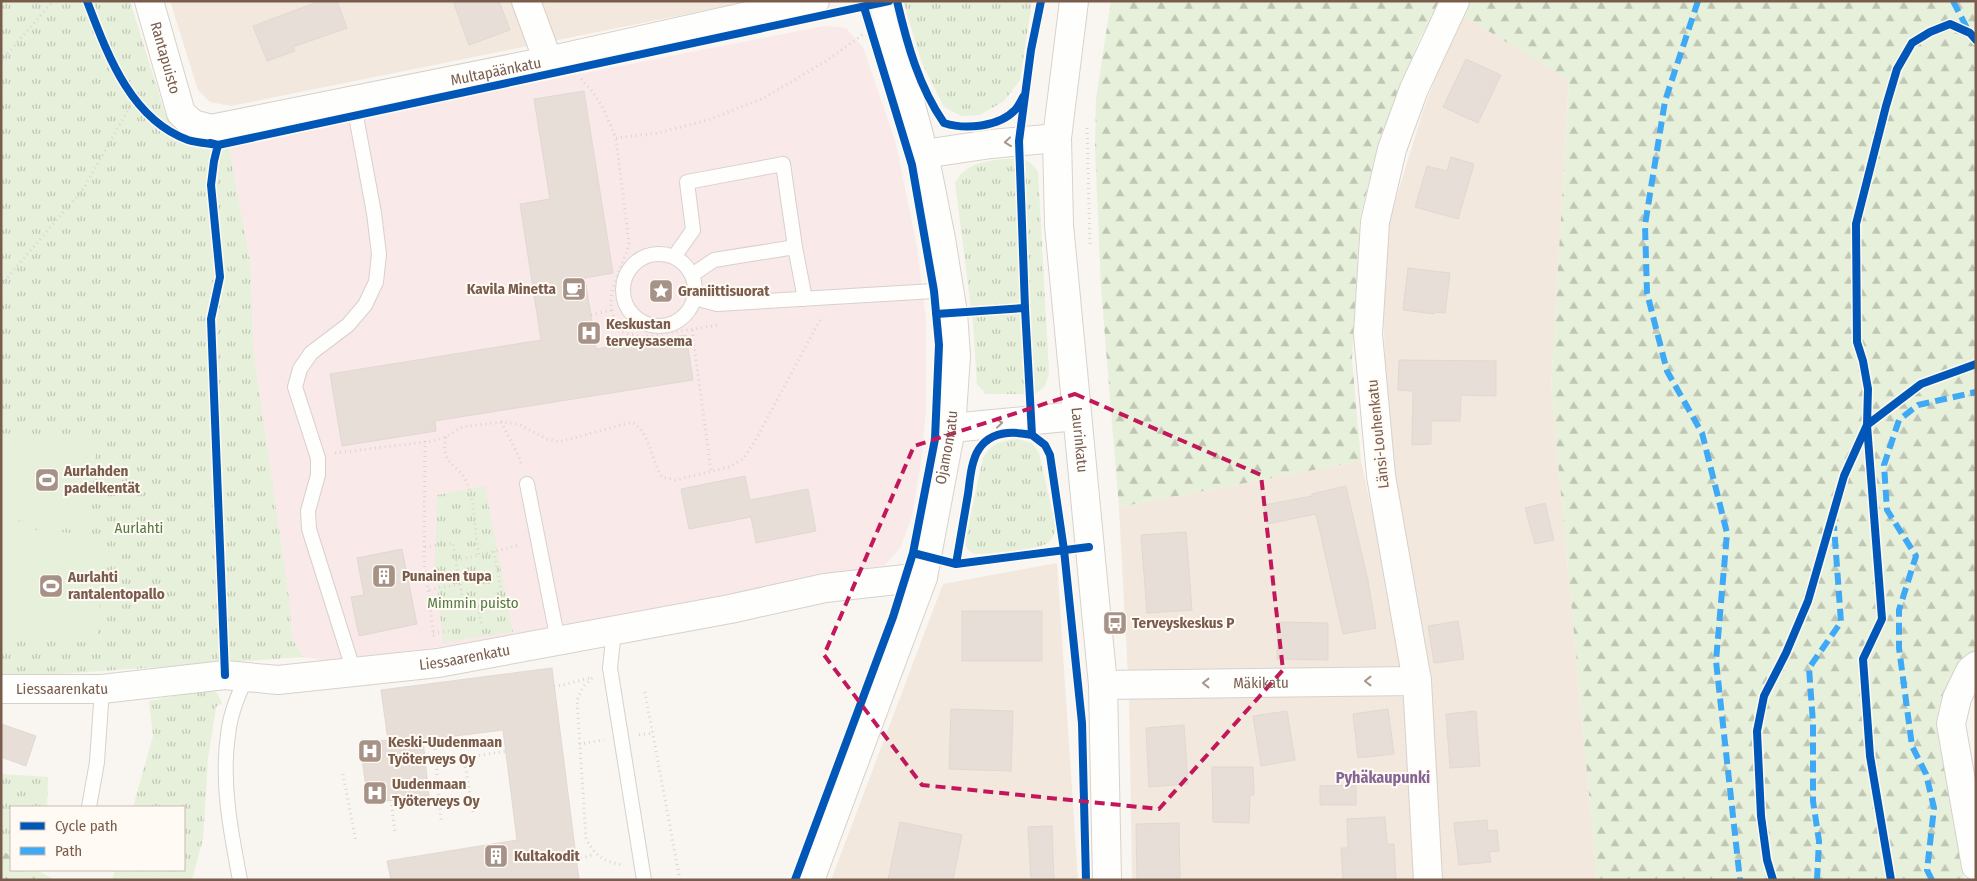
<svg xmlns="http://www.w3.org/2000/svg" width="1977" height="881" viewBox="0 0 1977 881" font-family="'Fira Sans Condensed',sans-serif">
	<defs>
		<pattern id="grass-tufts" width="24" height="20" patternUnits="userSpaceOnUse" patternTransform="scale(1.25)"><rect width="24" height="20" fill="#e7f0db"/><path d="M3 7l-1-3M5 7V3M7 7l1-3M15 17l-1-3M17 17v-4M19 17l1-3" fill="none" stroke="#c0c6b4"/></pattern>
		<pattern id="forest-firs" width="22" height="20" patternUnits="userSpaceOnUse" patternTransform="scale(1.25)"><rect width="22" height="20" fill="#e7f0db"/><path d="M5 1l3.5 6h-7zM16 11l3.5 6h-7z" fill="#c0c6b4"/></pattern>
	</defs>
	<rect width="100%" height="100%" fill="#f9f5f0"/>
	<path fill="#f2e8de" d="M170,1H751L231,106L210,102L198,90Z
		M1462,15L1569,79L1551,387L1597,880H1439L1388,464L1383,301L1390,218L1423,111L1449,43Z
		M1361,461L1408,676H1128L1119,507Z
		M1057,563L1078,880H831L943,584Z
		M1411,686L1421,880H1132L1129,692Z"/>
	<path fill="#fae9e9" d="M824,26L846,28L863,47L896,144L917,248L926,319V409L921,462L912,516L900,548L885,565L455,645L329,661L303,657L292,638L290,605L253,347L251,266L230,152L231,147L235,142L344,120Z"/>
	<path fill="url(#grass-tufts)" d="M1,1H130L165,113C185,134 204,139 231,147L230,152L251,266L253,347L290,605L292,638L303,657L1,678Z
		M903,1H1032L1020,80L1004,101L980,115L961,116L944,107L922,63Z
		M1003,159C1021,159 1027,156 1038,172L1049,373L1045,386L1035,394H986L977,384L973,324L955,183C966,163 982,162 1003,159Z
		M1017,439L1032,443L1039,453L1056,528C1055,533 1053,538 1049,542C1040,550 991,553 976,554C969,552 966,549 965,541L983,458C992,443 1000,441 1017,439Z
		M485,486L513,632L443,643L435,564L437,495Z
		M210,689L217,693L222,703L216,707L208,758L203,839L192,880H112L115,870H184V807H133L153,736L149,701Z
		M1,774L48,777L47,807H11V856L1,850Z"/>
	<path fill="url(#forest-firs)" d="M1111,1H1442L1420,38L1380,137L1360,218L1352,359L1361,461L1119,507L1101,288L1095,148L1096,100Z
		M1471,1H1976V655L1942,703L1964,880H1597L1551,387L1569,80L1462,15Z
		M1,850L11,856V870H37L55,880H1Z"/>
	<path fill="#e7f0db" d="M1,433L97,442L89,527L1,519Z
		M1,527L105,536L97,643L1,636Z"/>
	<path fill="#e6ded7" stroke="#e2d8d2" d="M320,1H337L347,28L293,47L295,51L267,61L253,26Z
		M453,1H499L510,30L469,45Z
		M1466,59L1501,75L1478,123L1443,107Z
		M584,91L613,273L585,278L596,349L686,335L693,380L435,421L436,431L342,446L330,374L541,340L520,204L550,199L534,99Z
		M1451,157L1474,164L1458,219L1415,207L1427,166L1447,171Z
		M1408,268L1450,273L1445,313L1435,312L1434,314L1403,310Z
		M1399,360L1496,361V396L1461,395L1460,421H1431V444L1412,445L1413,391L1398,390Z
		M745,476L750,500L808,489L816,531L756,543L751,517L689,529L681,489Z
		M1346,486L1368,581L1376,628L1343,634L1316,514L1267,524L1264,505L1312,496V494Z
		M1545,503L1554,540L1535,544L1525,508Z
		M1186,532L1192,610L1147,613L1141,535Z
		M402,549L417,624L359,636L351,597L364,595L357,558Z
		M962,611H1042V661H962Z
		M1458,621L1464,659L1434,663L1428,626Z
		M1278,622L1328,623V660L1277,659Z
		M552,668L579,880H391L387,861L517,840L503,730L423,740L429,796L368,803L360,743L388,740L381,690Z
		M951,709L1013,711L1011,771L949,769Z
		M1388,709L1394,754L1358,758L1353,714Z
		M1287,711L1295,760L1261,766L1253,716Z
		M1476,711L1480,766L1450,768L1446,714Z
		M1,724L36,736L26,766L1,757Z
		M1184,725L1188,784L1149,787L1146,728Z
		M1212,767H1253L1254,795H1250L1249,823L1213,822Z
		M1356,785V805H1320V786Z
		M1385,817L1387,844H1394L1396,880H1343L1341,848H1348L1347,819Z
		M1487,820L1488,831L1497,830L1499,851L1489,852L1491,862L1459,865L1454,823Z
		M900,822L962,835L953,880H888Z
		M1179,823L1180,880H1137L1136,824Z
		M1052,826L1054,880H1031L1028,827Z"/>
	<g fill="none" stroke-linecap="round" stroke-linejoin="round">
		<defs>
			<path id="lane" d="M353,100L374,213L379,254L376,282L365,305L348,325L311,353L300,369L295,387L318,458V475L308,511L309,529L354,672
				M795,247L805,299
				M623 290a36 36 0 1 1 72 0a36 36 0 1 1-72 0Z
				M674,257L693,230L687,182L783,164L795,247L714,260L692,275
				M694,298L717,304L934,291L948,288
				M527,484L558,641
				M614,630L610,668L644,880
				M89,807L97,762L102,689
				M240,880C231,833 221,783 228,735C230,714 238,696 246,677"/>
			<g id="street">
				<path d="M526,1L548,61"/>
				<path d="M1976,666L1970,671L1957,698L1951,724L1976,866"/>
				<path id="s1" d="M1103,685L1417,681"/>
				<path id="s2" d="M1,689H102L225,675L278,680L438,663L730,609L825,588L923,577"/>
				<path d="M1428,880L1417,681L1381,476L1368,334L1375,222L1392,149L1414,89L1455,1"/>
			</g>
			<g id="secondary">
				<path id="s3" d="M149,1L181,113L193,124L211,129L548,61L815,1"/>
				<path id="s4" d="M1074,1L1057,138L1059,225L1103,685L1107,880"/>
				<path d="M924,154L991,144L1057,138"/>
				<path d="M951,428L1077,416"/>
				<path id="s5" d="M810,880L923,577L951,428L956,356L953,313L941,239L924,154L883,1"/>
			</g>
		</defs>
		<use href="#lane" stroke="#d7d1cb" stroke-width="16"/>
		<use href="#street" stroke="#d7d1cb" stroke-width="30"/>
		<use href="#secondary" stroke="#d9d2cb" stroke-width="30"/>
		<path stroke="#dcd5d0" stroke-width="3" stroke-dasharray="1 4" stroke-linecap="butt" d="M848,1L850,9
			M1,61L53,1
			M581,79L592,91L602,106L616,138L629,243C621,278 597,296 622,332L642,337L719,325
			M1087,128L1090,244
			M616,138L658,133L708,120L764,98L826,61L865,33
			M1,285L84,188L134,99
			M591,315L612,310
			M692,330L711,471
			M501,422L519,457L522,467
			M446,437C440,466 457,462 466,481C476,502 474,532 479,555L520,545
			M425,441L424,560L434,638
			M335,453L433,441L446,437L462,427L501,422L518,424L547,439L559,442L632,422C651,434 650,458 662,477L675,480L729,467L743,459L755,441L821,318
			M425,547L453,543L460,584L428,590
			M456,560L479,555
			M460,584L464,608L478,606L482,626
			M478,606L503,601L494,551
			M433,633L462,629
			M592,678L583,687L577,700L586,839C596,856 602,861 622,865
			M554,687L590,678
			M645,692L680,880
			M639,735L653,733
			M434,739L441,820
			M579,744L604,740
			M343,774L356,842
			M391,800L395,832
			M473,812L464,758L506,751
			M576,860L595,854"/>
		<use href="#lane" stroke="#fefefd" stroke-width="14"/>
		<use href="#street" stroke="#fefefd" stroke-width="28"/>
		<use href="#secondary" stroke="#fefefd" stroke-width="28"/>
		<path stroke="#3fa9f5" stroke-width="6" stroke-dasharray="12 6" stroke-linecap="butt" d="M1698,1L1665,101L1645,225L1647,293L1667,371L1702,433L1727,533L1716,661L1740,880
			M1953,1L1969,32
			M1817,880L1819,841L1813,801V723L1809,668L1841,622L1834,526
			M1932,880L1927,870L1934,808L1926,774L1912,746L1899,648V610L1916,556L1887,510L1884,465L1899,420L1918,405L1976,392"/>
		<defs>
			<path id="cycleway" d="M87,1C107,53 130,119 188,140C197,143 208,143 218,145L889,1
				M897,1C907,44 919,87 944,123C965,130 999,127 1015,110C1018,107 1021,101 1023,97
				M1041,1L1031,50L1019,141L1025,308L1032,435L1045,445L1050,455L1064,550L1082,723L1086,880
				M210,143L218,145L214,161L211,185L220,277L211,319L225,675
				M936,314L1025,308
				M913,553L956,564L1089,547
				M956,564C960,541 964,518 968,494C970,480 971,461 979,449C991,431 1013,431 1032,435
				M795,880L893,617L913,553L935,439L939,345L934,291L912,165L864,7
				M1773,880L1767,860L1761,816L1757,731L1764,696L1786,653L1808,601L1844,476L1867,425L1868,389L1863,361L1857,342L1856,224L1886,106L1897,69L1912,43L1930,32L1950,24L1970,33L1976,40
				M1891,880L1870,756L1863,659L1882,619L1867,425L1921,384L1976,364"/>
		</defs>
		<use href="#cycleway" stroke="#fffaf3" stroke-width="11"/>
		<use href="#cycleway" stroke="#0057b8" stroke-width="8"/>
	</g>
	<defs><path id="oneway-chevron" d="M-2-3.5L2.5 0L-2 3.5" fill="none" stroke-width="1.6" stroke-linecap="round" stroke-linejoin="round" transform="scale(1.25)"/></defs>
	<g stroke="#a8958b">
		<use href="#oneway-chevron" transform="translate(1008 142) rotate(174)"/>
		<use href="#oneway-chevron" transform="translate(999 423) rotate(-6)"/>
		<use href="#oneway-chevron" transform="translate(1368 681) rotate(180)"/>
		<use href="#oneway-chevron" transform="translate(1206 683) rotate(180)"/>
	</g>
	<path fill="none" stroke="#c2185b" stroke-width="4" stroke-dasharray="10 6" stroke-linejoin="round" d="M1075,394L1261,475L1283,670L1159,809L922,785L824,655L914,446Z"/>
	<defs>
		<symbol id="cafe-square" viewBox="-11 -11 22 22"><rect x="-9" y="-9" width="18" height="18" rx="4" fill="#a69286" stroke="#fffaf3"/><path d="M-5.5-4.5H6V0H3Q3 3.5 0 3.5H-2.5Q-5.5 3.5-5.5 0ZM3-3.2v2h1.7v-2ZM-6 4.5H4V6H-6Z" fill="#fff"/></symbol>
		<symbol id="sight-square" viewBox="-11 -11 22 22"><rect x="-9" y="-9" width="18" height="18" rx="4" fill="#a69286" stroke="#fffaf3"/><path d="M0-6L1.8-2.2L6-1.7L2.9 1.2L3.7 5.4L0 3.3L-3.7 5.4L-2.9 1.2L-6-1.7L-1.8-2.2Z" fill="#fff"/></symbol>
		<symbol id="hospital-square" viewBox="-11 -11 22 22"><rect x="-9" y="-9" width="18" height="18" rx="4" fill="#a69286" stroke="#fffaf3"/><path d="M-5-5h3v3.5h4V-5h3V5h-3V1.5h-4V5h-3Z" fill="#fff"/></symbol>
		<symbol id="stadium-square" viewBox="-11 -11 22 22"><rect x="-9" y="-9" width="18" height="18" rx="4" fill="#a69286" stroke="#fffaf3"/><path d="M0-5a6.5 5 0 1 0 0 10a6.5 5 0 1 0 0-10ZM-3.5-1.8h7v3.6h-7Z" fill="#fff"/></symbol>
		<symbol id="building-square" viewBox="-11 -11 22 22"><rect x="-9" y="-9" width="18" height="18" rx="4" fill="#a69286" stroke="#fffaf3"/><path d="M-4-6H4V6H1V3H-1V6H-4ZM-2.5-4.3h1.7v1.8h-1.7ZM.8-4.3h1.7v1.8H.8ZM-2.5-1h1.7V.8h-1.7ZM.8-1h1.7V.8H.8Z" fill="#fff"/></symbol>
		<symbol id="bus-square" viewBox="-11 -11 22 22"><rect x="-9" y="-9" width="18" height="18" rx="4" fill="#a69286" stroke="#fffaf3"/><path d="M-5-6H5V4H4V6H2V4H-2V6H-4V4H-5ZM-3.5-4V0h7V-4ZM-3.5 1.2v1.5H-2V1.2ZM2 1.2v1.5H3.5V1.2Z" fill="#fff"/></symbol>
	</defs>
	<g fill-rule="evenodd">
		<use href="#cafe-square" x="560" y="275" width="28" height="28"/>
		<use href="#sight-square" x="647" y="277" width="28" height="28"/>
		<use href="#hospital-square" x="575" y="319" width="28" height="28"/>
		<use href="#stadium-square" x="33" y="466" width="28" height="28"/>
		<use href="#building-square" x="370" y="562" width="28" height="28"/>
		<use href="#stadium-square" x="37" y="572" width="28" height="28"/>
		<use href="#bus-square" x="1101" y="609" width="28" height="28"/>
		<use href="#hospital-square" x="356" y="737" width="28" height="28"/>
		<use href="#hospital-square" x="361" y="779" width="28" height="28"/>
		<use href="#building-square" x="482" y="842" width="28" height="28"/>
	</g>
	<g text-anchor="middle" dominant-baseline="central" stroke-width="4" stroke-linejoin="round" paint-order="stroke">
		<g font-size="15" fill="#7a5c4d" stroke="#fffaf3">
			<text stroke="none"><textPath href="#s3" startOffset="59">Rantapuisto</textPath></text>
			<text stroke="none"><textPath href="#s3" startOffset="442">Multapäänkatu</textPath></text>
			<text transform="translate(1378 434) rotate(-96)">Länsi-Louhenkatu</text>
			<text stroke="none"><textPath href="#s4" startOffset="441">Laurinkatu</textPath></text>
			<text stroke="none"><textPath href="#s5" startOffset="455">Ojamonkatu</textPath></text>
			<text stroke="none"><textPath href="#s2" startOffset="466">Liessaarenkatu</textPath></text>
			<text stroke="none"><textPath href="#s1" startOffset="158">Mäkikatu</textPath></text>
			<text stroke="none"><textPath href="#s2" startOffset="61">Liessaarenkatu</textPath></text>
		</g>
		<g font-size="15" font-weight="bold" fill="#7a5c4d" stroke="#fffaf3" text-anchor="start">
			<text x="556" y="289" text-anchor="end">Kavila Minetta</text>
			<text x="678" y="291">Graniittisuorat</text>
			<text x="606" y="324">Keskustan<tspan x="606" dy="17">terveysasema</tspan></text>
			<text x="64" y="471">Aurlahden<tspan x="64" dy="17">padelkentät</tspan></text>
			<text x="402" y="576">Punainen tupa</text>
			<text x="68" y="577">Aurlahti<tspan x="68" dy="17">rantalentopallo</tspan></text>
			<text x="1132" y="623">Terveyskeskus P</text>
			<text x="388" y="742">Keski-Uudenmaan<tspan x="388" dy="17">Työterveys Oy</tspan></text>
			<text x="392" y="784">Uudenmaan<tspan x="392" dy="17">Työterveys Oy</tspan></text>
			<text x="514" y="856">Kultakodit</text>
		</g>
		<g font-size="15" fill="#537a41" stroke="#fffaf3">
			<text x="139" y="528">Aurlahti</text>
			<text x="473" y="603">Mimmin puisto</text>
		</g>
		<g font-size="16" font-weight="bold" fill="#846695" stroke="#fffaf3">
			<text x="1383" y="777">Pyhäkaupunki</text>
		</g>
	</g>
	<rect width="1977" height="881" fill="none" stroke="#7a5c4d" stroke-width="5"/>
	<rect x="10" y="806" width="175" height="65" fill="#fffaf3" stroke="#cabbb1"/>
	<rect x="20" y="822" width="25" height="8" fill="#0057b8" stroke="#cabbb1"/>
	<text x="55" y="831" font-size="15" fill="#7a5c4d">Cycle path</text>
	<rect x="20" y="847" width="25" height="8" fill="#3fa9f5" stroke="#cabbb1"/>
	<text x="55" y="856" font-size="15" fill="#7a5c4d">Path</text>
</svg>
